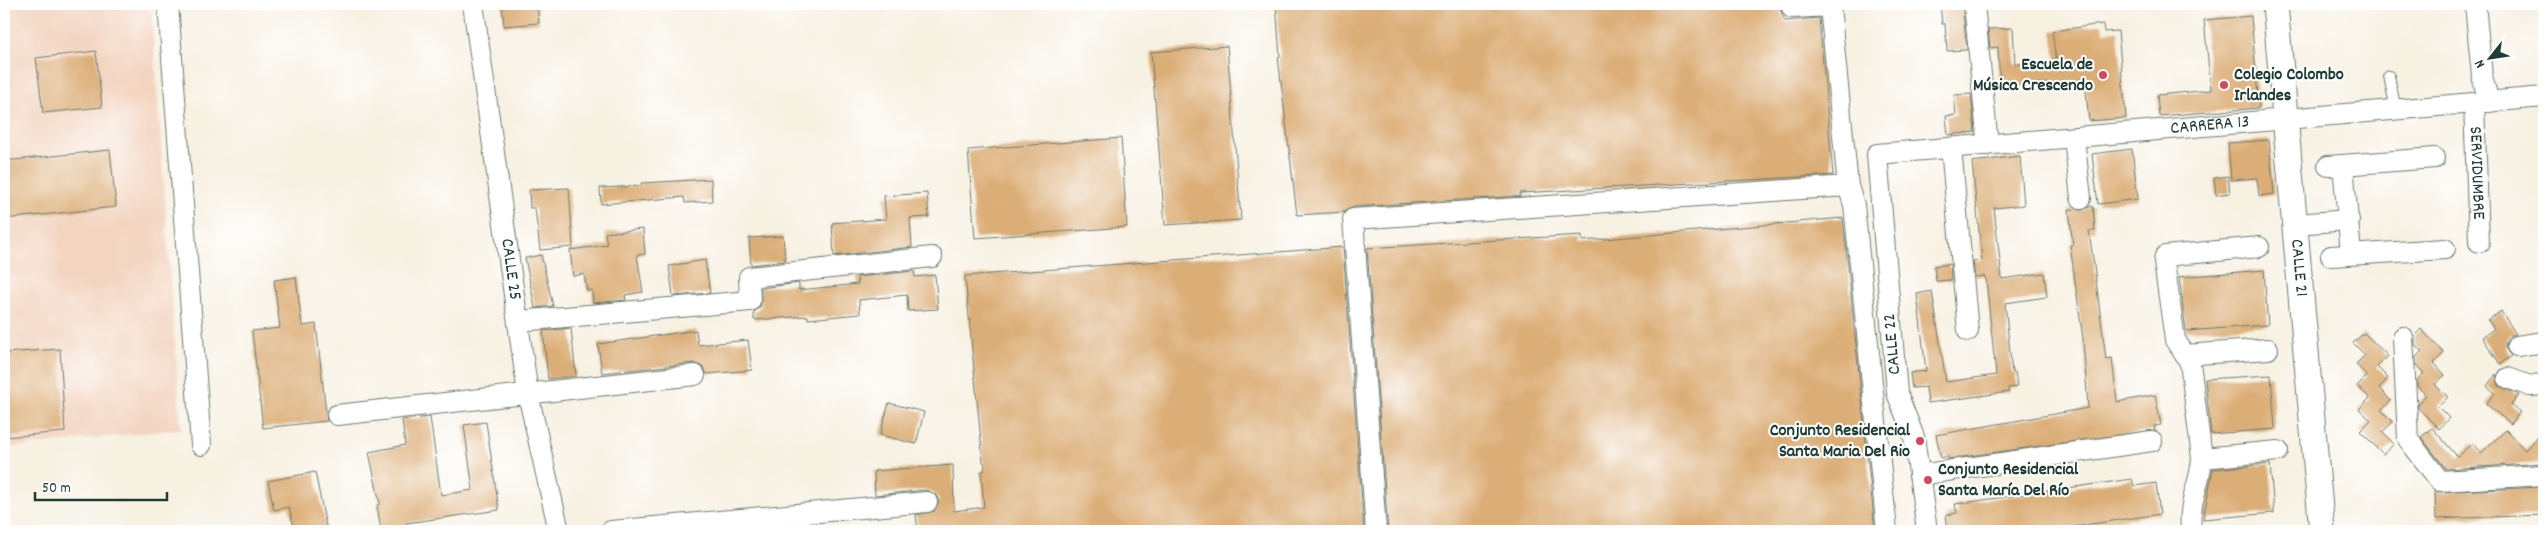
<svg xmlns="http://www.w3.org/2000/svg" width="2548" height="535" viewBox="0 0 2548 535" font-family="Dekko,sans-serif">
	<rect width="100%" height="100%" fill="#fff"/>
	<filter id="ink" filterUnits="userSpaceOnUse"><feTurbulence type="fractalNoise" baseFrequency=".02" numOctaves="2"/><feDisplacementMap in="SourceGraphic" scale="10" xChannelSelector="R" yChannelSelector="G"/><feConvolveMatrix kernelMatrix="1 2 1 2 8 2 1 2 1" color-interpolation-filters="sRGB"/></filter>
	<filter id="wash" filterUnits="userSpaceOnUse"><feTurbulence type="fractalNoise" baseFrequency=".0096" numOctaves="4" result="noise"/><feDisplacementMap in="SourceGraphic" scale="20" xChannelSelector="R" yChannelSelector="G"/><feGaussianBlur stdDeviation="1.12" result="paint"/><feColorMatrix in="noise" values="0 0 0 0 0 0 0 0 0 0 0 0 0 0 0 0 0 1.4 0 .05"/><feComposite in="paint" operator="in"/></filter>
	<g filter="url(#wash)">
		<rect width="100%" height="100%" fill="#f7f1e2"/>
		<path fill="#f3d4bf" d="M4,4H151L181,429L4,448Z"/>
		<g id="blocks">
			<path fill="#dcae77" d="M502,4H537L539,23L504,26Z
				M1276,4H1781L1780,9L1785,21L1819,18L1833,175L1520,193V196L1352,207L1344,212L1297,215L1278,57H1280Z
				M1940,4H1962L1967,50L1947,51L1945,24H1942Z
				M2251,16L2259,108L2159,116L2157,95L2211,90L2204,20Z
				M2103,24L2104,32L2118,31L2126,118L2089,121L2085,82L2049,87L2048,83L2000,86L1998,49V47L1990,48L1988,29L2013,28L2015,64H2035L2056,60L2052,31Z
				M1227,46L1241,220L1165,225L1151,52Z
				M96,51L102,107L43,113L36,58Z
				M1971,94L1975,132L1948,135L1946,116L1956,115L1954,95Z
				M1121,138L1127,227L975,238L968,150Z
				M2269,140L2274,194L2259,196L2257,178L2231,180L2228,143Z
				M2132,149L2138,199L2098,204L2092,154Z
				M110,150L116,207L4,219V161Z
				M2020,156L2024,205L1994,208L2002,279L2044,273L2047,297L2005,303L2012,373L2015,372L2017,387L2008,388L2009,392L1928,403L1926,387L1912,388L1910,373L1926,371L1917,294L1932,291L1946,382L1996,375L1986,279L1984,276L1975,277L1973,261L1982,260L1972,162Z
				M2228,176L2230,193L2216,195L2214,178Z
				M711,179L712,201L685,203L684,197L601,204L600,188L642,186L641,183Z
				M569,188L573,247L540,250L535,208H530L529,190Z
				M927,193L929,217L910,218L912,247L834,256L832,223L886,219L884,196Z
				M2093,206L2095,231H2089L2095,273L2106,359L2112,358L2117,402L2155,395L2161,425L2154,426L2155,430L1948,459V456L1941,458L1936,435L2088,408L2083,339L2070,245H2073L2069,209L2082,210Z
				M1843,218L1875,531H1388L1367,248L1582,235V241Z
				M643,229L645,254L637,255L643,292L625,295L626,300L593,303L592,290L587,291L584,274L573,276L570,250L607,245L605,233Z
				M783,236L785,261L751,265L749,238Z
				M1343,247L1364,531H918L916,515L934,511L939,501L936,495L926,490L875,495L874,471L953,465L954,511L984,507L981,471H984L985,463L983,462L965,276Z
				M541,255L553,306L535,308L525,258Z
				M705,260L710,293L673,296L669,266Z
				M1950,264L1951,280L1936,281L1934,266Z
				M2264,270L2268,325L2186,331L2179,277Z
				M914,271L915,277L935,275L938,309L908,311L907,295L859,300L860,314L808,319V316L754,320V312L761,306V288L799,283V290L858,284L857,277Z
				M296,277L302,326L316,324L327,421L263,428L252,331L280,328L274,280Z
				M2501,311L2516,334L2510,336L2506,342L2505,348L2511,356L2500,364L2482,337L2494,329L2488,320Z
				M571,328L576,376L548,379L543,331Z
				M2421,329L2444,353L2434,363L2445,375L2435,384L2448,397L2438,407L2449,418L2439,429L2418,408V403L2426,395L2417,386V380L2424,373L2416,365V357L2422,351L2415,345V335Z
				M696,330L698,345L748,340L752,370L707,374L704,368L694,363L602,373L598,344Z
				M2364,333L2388,356L2377,367L2388,378L2379,388L2391,401L2381,410L2393,422L2382,432L2394,444L2383,454L2360,431L2371,420L2359,409L2370,398L2357,386L2367,376L2356,364L2365,355L2353,343Z
				M60,349L65,432L4,437V353Z
				M2496,374L2499,386L2519,395L2511,405L2520,412L2511,424L2486,404L2495,393L2487,386Z
				M2271,375L2275,429L2211,434L2205,379Z
				M889,403L924,412L916,444L880,435Z
				M430,417L441,495L473,490L464,425L486,422L499,510L406,523V527L381,530L377,505L380,504L369,452L405,445L402,420Z
				M2432,428L2458,457L2472,443L2481,453L2506,430L2525,450L2537,438L2544,446V463L2446,469L2421,437Z
				M2270,464L2274,513L2203,519L2213,469Z
				M315,472L327,531H295L289,507L274,510L268,481Z
				M2132,479L2134,486L2156,483L2160,514L2044,531H1948L1946,515L1957,513L1955,504Z
				M2544,487V515L2436,519L2435,492Z"/>
		</g>
	</g>
	<g filter="url(#ink)">
		<use href="#blocks" fill-opacity="0" stroke="#6b7c71" stroke-width="1"/>
		<g fill="none" stroke-linecap="round" stroke-linejoin="round">
			<defs>
				<path id="service" d="M2389,76L2396,110"/>
				<g id="minor">
					<path d="M168,4L201,445"/>
					<path id="s1" d="M473,4L528,394L559,531"/>
					<path d="M1974,4L1988,145"/>
					<path d="M2475,4L2482,76L2489,102"/>
					<path d="M1792,8L1830,6L1848,186L1854,205L1887,531"/>
					<path id="s2" d="M2474,103L2479,242"/>
					<path d="M2074,138L2081,198"/>
					<path d="M1951,148L1968,331"/>
					<path d="M2343,165L2351,254"/>
					<path d="M2328,166L2435,158"/>
					<path d="M2295,224L2349,220"/>
					<path d="M2331,256L2445,249"/>
					<path d="M519,321L750,301L749,277L932,257"/>
					<path d="M2403,337L2408,439L2440,481L2544,475"/>
					<path d="M2517,346L2544,342"/>
					<path d="M2185,355L2268,349"/>
					<path d="M2508,378L2530,386L2544,385"/>
					<path d="M337,415L695,375"/>
					<path d="M2202,458L2278,451"/>
					<path d="M1919,475L2152,441"/>
					<path d="M611,531L927,502"/>
					<path d="M1376,531L1353,219L1848,186"/>
					<path id="s3" d="M1927,531L1914,437L1897,393L1877,154L2544,97"/>
					<path d="M2191,531C2188,500 2200,487 2202,458L2190,362L2175,340L2164,262L2165,256L2259,247"/>
				</g>
				<g id="tertiary">
					<path id="s4" d="M2275,4L2322,531"/>
				</g>
			</defs>
			<use href="#service" stroke="#6b7c71" stroke-width="12"/>
			<use href="#minor" stroke="#6b7c71" stroke-width="22"/>
			<use href="#tertiary" stroke="#6b7c71" stroke-width="27"/>
			<use href="#service" stroke="#fff" stroke-width="10"/>
			<use href="#minor" stroke="#fff" stroke-width="20"/>
			<use href="#tertiary" stroke="#fff" stroke-width="25"/>
		</g>
	</g>
	<g fill="#d1495b" stroke="#fff" stroke-width="2">
		<circle cx="2103" cy="75" r="5"/>
		<circle cx="2224" cy="85" r="5"/>
		<circle cx="1920" cy="441" r="5"/>
		<circle cx="1928" cy="480" r="5"/>
	</g>
	<g text-anchor="middle" dominant-baseline="central" stroke-width="4" stroke-linejoin="round" paint-order="stroke">
		<g font-size="18" font-weight="bold" fill="#1f3d34" stroke="#fff" text-anchor="end">
			<text x="2093" y="65">Escuela de<tspan x="2093" dy="21">Música Crescendo</tspan></text>
			<text x="2234" y="75" text-anchor="start">Colegio Colombo<tspan x="2234" dy="21">Irlandes</tspan></text>
			<text x="1910" y="431">Conjunto Residencial<tspan x="1910" dy="21">Santa Maria Del Rio</tspan></text>
			<text x="1938" y="470" text-anchor="start">Conjunto Residencial<tspan x="1938" dy="21">Santa María Del Río</tspan></text>
		</g>
		<g font-size="18" fill="#1f3d34" stroke="#fff">
			<text stroke="none"><textPath href="#s3" startOffset="716">CARRERA 13</textPath></text>
			<text stroke="none"><textPath href="#s2" startOffset="70">SERVIDUMBRE</textPath></text>
			<text stroke="none"><textPath href="#s1" startOffset="268">CALLE 25</textPath></text>
			<text stroke="none"><textPath href="#s4" startOffset="265">CALLE 21</textPath></text>
			<text transform="translate(1893 344) rotate(-95)">CALLE 22</text>
		</g>
	</g>
	<rect width="2548" height="535" fill="none" stroke="#fff" stroke-width="20"/>
	<g transform="translate(2490 58) rotate(240)" stroke="#ffffff" stroke-width="4" paint-order="stroke">
	<path d="M0-4L9 19L0 12L-9 19Z" fill="#1f3d34"/>
	<text y="-8" font-size="14" font-weight="bold" text-anchor="middle" fill="#1f3d34">N</text>
	</g>
	<path d="M35 492v8h132v-8" fill="none" stroke="#1f3d34" stroke-width="2.5"/>
	<text x="42" y="492" font-size="15" fill="#1f3d34" stroke="#ffffff" stroke-width="4" paint-order="stroke">50 m</text>
</svg>
